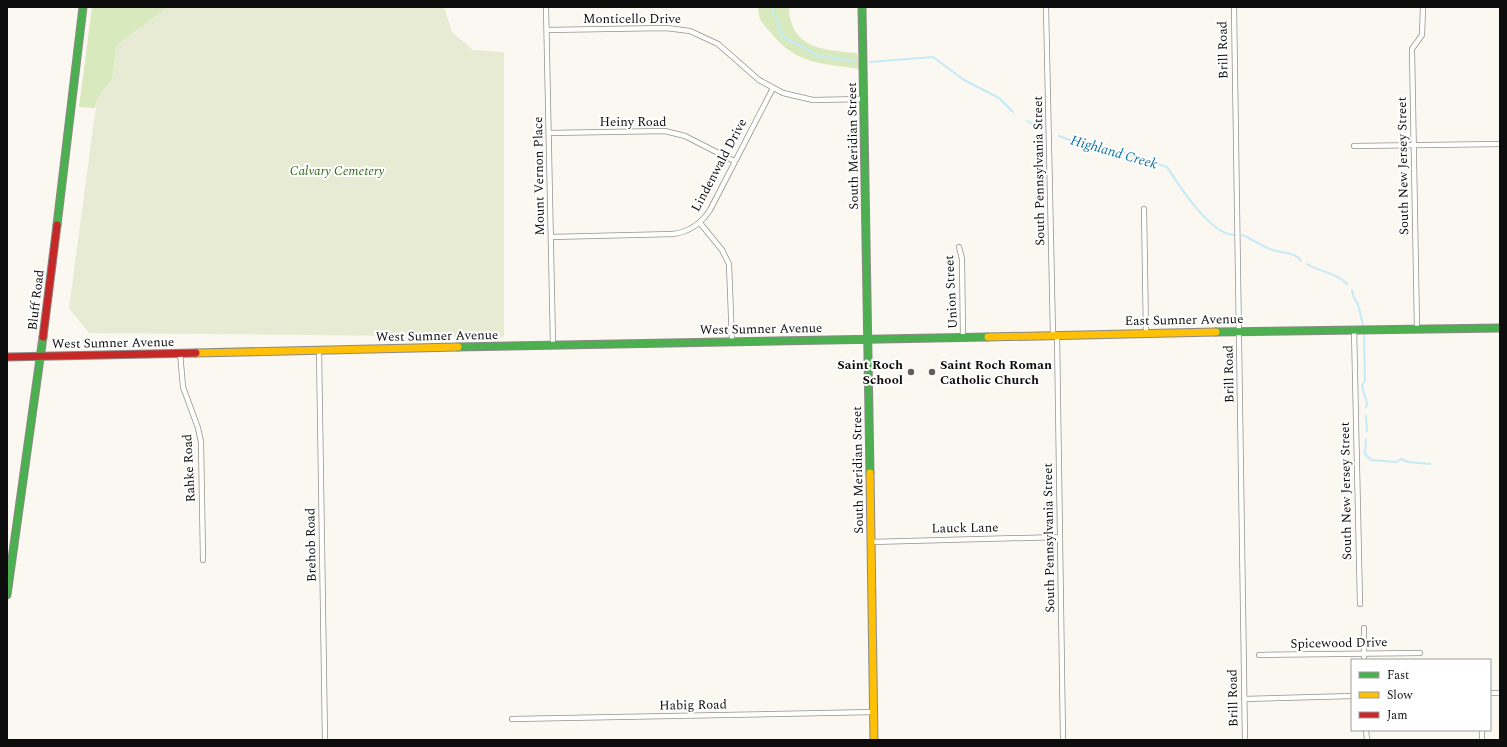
<svg xmlns="http://www.w3.org/2000/svg" width="1507" height="747" viewBox="0 0 1507 747" font-family="Spectral,serif">
	<rect width="100%" height="100%" fill="#fbf8f1"/>
	<path fill="#d8e9bd" d="M92,7H168L117,45L112,80L97,99L95,108L79,107Z
		M758,7H789C790,49 824,50 857,53L859,69C822,63 797,65 771,33C762,23 759,21 758,7Z"/>
	<path fill="#e8ebd4" d="M168,7H444L452,32L473,50L504,52V337L89,333L69,308L97,99L112,80L117,45Z"/>
	<g fill="none" stroke-linecap="round" stroke-linejoin="round">
		<path stroke="#c6eaf7" stroke-width="2" d="M773,7V14L779,23L780,35L819,56L854,61
			M870,62L933,57L964,80L999,98L1013,112
			M1027,121L1041,129
			M1059,136L1096,150L1118,151L1167,167C1180,187 1210,234 1234,235
			M1242,235C1253,239 1262,247 1273,250C1284,254 1294,251 1301,261
			M1307,264C1320,272 1337,273 1347,284
			M1352,290L1354,298L1358,304L1363,325
			M1364,333L1365,380L1362,386L1367,403L1366,407
			M1366,416L1367,431
			M1366,439L1365,454L1371,460L1396,462L1401,459L1408,462L1430,464"/>
		<defs>
			<path id="street" d="M546,7L553,345
				M1046,7L1053,335
				M1234,7L1245,740
				M547,30L666,28L690,31L718,44L759,80L783,93L813,100L864,99
				M549,133L665,131L685,136L734,161
				M1354,146L1500,144
				M1144,209L1146,333
				M700,223L722,250L729,264L732,342
				M551,237L673,234C689,232 701,224 710,210L773,88
				M959,247L962,259L963,337
				M1417,328L1412,49L1422,35L1423,7
				M1354,329L1360,604
				M1057,335L1063,740
				M319,350L325,740
				M180,353L183,387L198,428L201,442L203,560
				M871,542L1060,537
				M1364,628V660
				M1259,655L1420,653
				M1490,693H1500
				M1244,699L1352,696
				M512,719L874,712
				M1366,730L1367,740
				M1482,730V740"/>
			<path id="fast" d="M862,7L870,473
				M57,225L83,7
				M1216,332L1500,328
				M458,347L988,337
				M7,595L43,337"/>
			<path id="slow" d="M988,337L1216,332
				M196,353L458,347
				M870,473L874,740"/>
			<path id="jam" d="M43,337L57,225
				M7,357L196,353"/>
		</defs>
		<use href="#street" stroke="#949390" stroke-width="6"/>
		<use href="#fast" stroke="#8b8986" stroke-width="9"/>
		<use href="#slow" stroke="#8b8986" stroke-width="9"/>
		<use href="#jam" stroke="#8b8986" stroke-width="9"/>
		<use href="#street" stroke="#fefefd" stroke-width="4.5"/>
		<use href="#fast" stroke="#4caf50" stroke-width="7"/>
		<use href="#slow" stroke="#ffc107" stroke-width="7"/>
		<use href="#jam" stroke="#c62828" stroke-width="7"/>
	</g>
	<g fill="#605f5d" stroke="#fff" stroke-width="1.5">
		<circle cx="911" cy="372" r="4"/>
		<circle cx="932" cy="372" r="4"/>
	</g>
	<g text-anchor="middle" dominant-baseline="central" stroke-width="4" stroke-linejoin="round" paint-order="stroke">
		<g font-size="13" fill="#0d0d0d" stroke="#fff">
			<text x="632" y="19">Monticello Drive</text>
			<text transform="translate(1223 50) rotate(-91)">Brill Road</text>
			<text x="633" y="122">Heiny Road</text>
			<text transform="translate(853 146) rotate(-91)">South Meridian Street</text>
			<text transform="translate(719 165) rotate(-62)">Lindenwald Drive</text>
			<text transform="translate(1403 166) rotate(-91)">South New Jersey Street</text>
			<text transform="translate(1039 171) rotate(-91)">South Pennsylvania Street</text>
			<text transform="translate(539 176) rotate(-91)">Mount Vernon Place</text>
			<text transform="translate(951 292) rotate(-93)">Union Street</text>
			<text transform="translate(36 300) rotate(-83)">Bluff Road</text>
			<text transform="translate(1184 320) rotate(-1)">East Sumner Avenue</text>
			<text transform="translate(761 329) rotate(-1)">West Sumner Avenue</text>
			<text transform="translate(437 336) rotate(-1)">West Sumner Avenue</text>
			<text transform="translate(113 343) rotate(-1)">West Sumner Avenue</text>
			<text transform="translate(1229 374) rotate(-91)">Brill Road</text>
			<text transform="translate(189 468) rotate(-93)">Rahke Road</text>
			<text transform="translate(858 470) rotate(-91)">South Meridian Street</text>
			<text transform="translate(1346 491) rotate(-91)">South New Jersey Street</text>
			<text transform="translate(965 528) rotate(-1)">Lauck Lane</text>
			<text transform="translate(1049 538) rotate(-91)">South Pennsylvania Street</text>
			<text transform="translate(311 545) rotate(-91)">Brehob Road</text>
			<text transform="translate(1339 643) rotate(-1)">Spicewood Drive</text>
			<text transform="translate(1233 698) rotate(-91)">Brill Road</text>
			<text transform="translate(693 705) rotate(-1)">Habig Road</text>
		</g>
		<g font-size="13" font-style="italic" fill="#32671b" stroke="#fff">
			<text x="337" y="171">Calvary Cemetery</text>
		</g>
		<g font-size="13" font-weight="bold" fill="#0d0d0d" stroke="#fff" text-anchor="end">
			<text x="903" y="365">Saint Roch<tspan x="903" dy="15">School</tspan></text>
			<text x="940" y="365" text-anchor="start">Saint Roch Roman<tspan x="940" dy="15">Catholic Church</tspan></text>
		</g>
		<g font-size="14" font-style="italic" fill="#1172a3" stroke="#fff">
			<text transform="translate(1114 152) rotate(16)">Highland Creek</text>
		</g>
	</g>
	<rect width="1507" height="747" fill="none" stroke="#0d0d0d" stroke-width="16"/>
	<rect x="1351" y="659" width="140" height="72" fill="#ffffff" stroke="#9e9e9e"/>
	<rect x="1359" y="672" width="20" height="6" fill="#4caf50" stroke="#9e9e9e"/>
	<text x="1387" y="679" font-size="12" fill="#0d0d0d">Fast</text>
	<rect x="1359" y="692" width="20" height="6" fill="#ffc107" stroke="#9e9e9e"/>
	<text x="1387" y="699" font-size="12" fill="#0d0d0d">Slow</text>
	<rect x="1359" y="712" width="20" height="6" fill="#c62828" stroke="#9e9e9e"/>
	<text x="1387" y="719" font-size="12" fill="#0d0d0d">Jam</text>
</svg>
